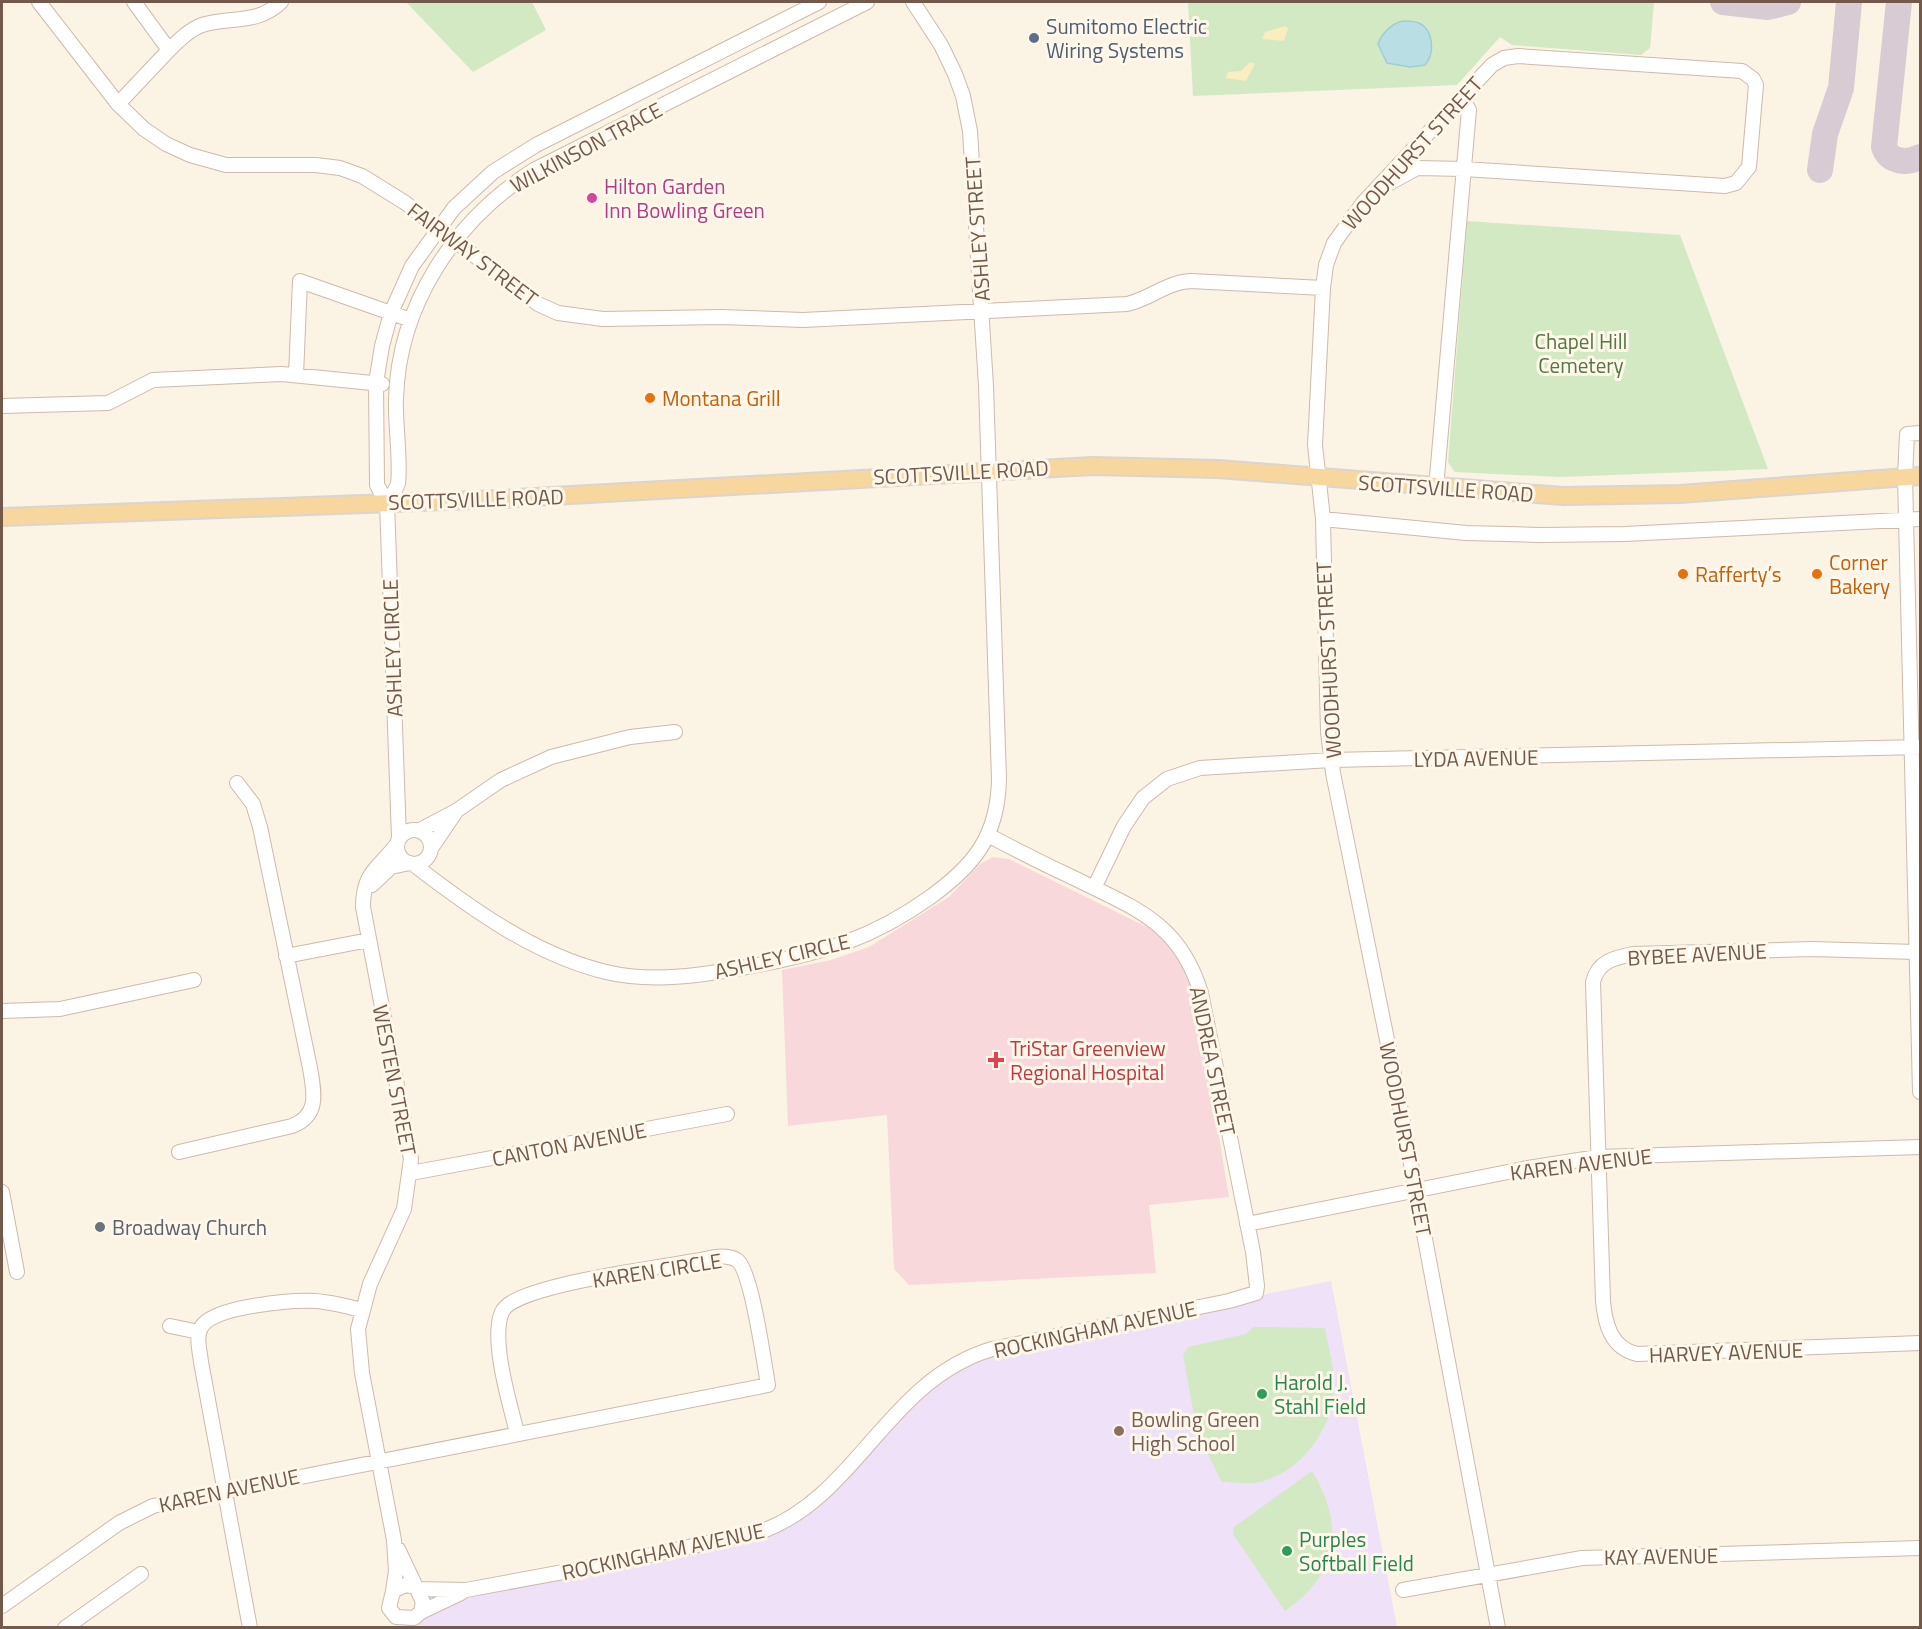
<svg xmlns="http://www.w3.org/2000/svg" width="1922" height="1629" viewBox="0 0 1922 1629" font-family="'Titillium Web',sans-serif">
	<rect width="100%" height="100%" fill="#fbf3e4"/>
	<path fill="#efe1f8" d="M1331,1281L1397,1627L418,1628L421,1617L450,1601L792,1517L904,1404L992,1349Z"/>
	<path fill="#f9d8dc" d="M993,857L1009,859L1151,929L1169,945L1187,974L1197,1006L1229,1197L1149,1205L1156,1273L909,1285L894,1269L887,1115L788,1126L782,970L831,960L869,947L949,897L980,864Z"/>
	<path fill="#d2e9c3" d="M406,2H532L546,30L473,72Z
		M1188,2H1654L1650,48L1641,55L1512,45L1500,37L1457,85L1193,96Z
		M1467,221L1680,235L1768,469L1560,477L1455,472L1448,462Z
		M1254,1327L1325,1328C1328,1346 1334,1365 1334,1383C1336,1424 1303,1471 1263,1481C1251,1485 1235,1482 1222,1482L1197,1432L1183,1355L1188,1347L1246,1334Z
		M1312,1471C1345,1525 1339,1574 1285,1611L1233,1534L1234,1527Z"/>
	<path fill="#faedc0" d="M1285,26L1288,28L1284,41L1262,39L1265,32Z
		M1250,62L1255,64L1246,81L1226,78L1228,72L1241,71Z"/>
	<path fill="#b9dee4" stroke="#a0cdd6" stroke-width="1.5" d="M1404,21C1409,21 1414,21 1419,23C1434,30 1435,54 1425,65L1410,67L1387,63L1378,44C1381,34 1393,22 1404,21Z"/>
	<g fill="none" stroke-linecap="round" stroke-linejoin="round">
		<path stroke="#d8cbd4" stroke-width="26" d="M1723,2L1768,7L1788,2
			M1899,2L1884,147C1889,162 1907,164 1920,157
			M1820,170L1825,134L1841,88L1849,2"/>
		<defs>
			<path id="minor" d="M39,2L118,104L144,129L166,144L190,155L226,165H316L340,168L362,176L404,202L538,304L558,313L603,319L721,317L803,320L1127,304C1150,299 1167,282 1191,281L1323,288
				M134,2L169,50C179,40 189,30 202,25C231,16 257,25 281,2
				M118,104L169,50
				M1373,192L1417,168L1464,169L1725,186L1736,183L1749,167L1756,85L1753,79L1742,71L1518,56L1504,58L1492,65L1363,203L1334,243L1326,265L1323,288L1315,445L1323,519L1328,732L1333,773L1395,1079L1498,1628
				M296,375L300,281L411,320
				M2,406L108,403L153,380L282,374L382,384
				M1920,433L1907,434L1905,477L1920,1092
				M1436,488L1469,110L1461,97
				M387,503C390,497 397,489 398,483C401,463 395,423 396,400C398,305 455,220 534,170L867,2
				M1323,519L1466,533L1540,535L1625,534L1920,519
				M397 847a17 17 0 1 1 34 0a17 17 0 1 1-34 0Z
				M420,830L456,811L501,780L551,757L630,737L675,732
				M399,838L387,503L377,485L376,383L382,346L391,313L412,266L454,208L493,172L536,145L819,2
				M432,847L455,813
				M413,864C470,908 535,955 606,972C656,984 708,974 758,965C827,951 871,939 929,898C974,866 998,836 999,779L986,386L970,131L963,96L955,74L941,45L913,2
				M372,885L391,867L410,863
				M1094,888L1124,826L1143,798L1167,779L1200,768L1331,760L1920,747
				M1916,952L1812,949L1633,954C1614,958 1598,961 1593,982L1603,1301C1605,1324 1611,1348 1637,1354L1920,1343
				M286,956L369,940
				M2,1011L60,1009L194,980
				M179,1152L292,1126C320,1115 314,1092 310,1068L260,827L253,804L237,783
				M411,1173L727,1114
				M2,1192L17,1272
				M1247,1224L1528,1168L1598,1157L1920,1147
				M170,1326L199,1332
				M398,1549L423,1602L421,1612L414,1618L396,1617L389,1608L393,1591L405,1585L415,1587
				M417,1589L466,1590L623,1561L763,1531C858,1495 888,1380 992,1349L1229,1301L1256,1293L1257,1286L1253,1252L1201,993C1180,924 1137,909 1078,880C1048,866 1018,851 988,835
				M1403,1590L1582,1558L1920,1548
				M393,1591L396,1571L394,1540L362,1373L358,1329L370,1284L404,1209L411,1159L363,907C363,872 378,869 397,844
				M2,1606L119,1523L153,1506L768,1385C764,1362 752,1274 738,1261C732,1256 723,1256 715,1257C679,1266 514,1283 502,1312C490,1340 510,1404 517,1433
				M421,1612L461,1593
				M65,1628L141,1574
				M250,1628L201,1362C200,1351 195,1336 202,1326C216,1306 292,1300 315,1301C331,1302 346,1306 361,1310"/>
			<path id="major" d="M2,517L501,499L1093,466L1218,469L1563,496L1680,494L1920,476"/>
		</defs>
		<use href="#minor" stroke="#cdbaab" stroke-width="16"/>
		<use href="#major" stroke="#dbd4d0" stroke-width="20"/>
		<use href="#minor" stroke="#fff" stroke-width="14"/>
		<use href="#major" stroke="#f8d79f" stroke-width="16"/>
	</g>
	<circle fill="#5c6f8a" stroke="#fef7ea" stroke-width="2" cx="1034" cy="38" r="6"/>
	<circle fill="#d1479c" stroke="#fef7ea" stroke-width="2" cx="592" cy="198" r="6"/>
	<g fill="#e8710a" stroke="#fef7ea" stroke-width="2">
		<circle cx="650" cy="398" r="6"/>
		<circle cx="1683" cy="574" r="6"/>
		<circle cx="1817" cy="574" r="6"/>
	</g>
	<path fill="#e0444e" stroke="#fef7ea" stroke-width="2" d="M993 1051h6v6h6v6h-6v6h-6v-6h-6v-6h6z"/>
	<circle fill="#6b7280" stroke="#fef7ea" stroke-width="2" cx="100" cy="1227" r="6"/>
	<g fill="#2e9e5b" stroke="#fef7ea" stroke-width="2">
		<circle cx="1262" cy="1394" r="6"/>
		<circle cx="1287" cy="1551" r="6"/>
	</g>
	<circle fill="#8d6e63" stroke="#fef7ea" stroke-width="2" cx="1119" cy="1431" r="6"/>
	<g text-anchor="middle" dominant-baseline="central" stroke-width="6" stroke-linejoin="round" paint-order="stroke">
		<g font-size="21" fill="#4e5e75" stroke="#fef7ea" text-anchor="start">
			<text x="1046" y="26">Sumitomo Electric<tspan x="1046" dy="24">Wiring Systems</tspan></text>
		</g>
		<g font-size="21" fill="#73594b" stroke="#fef7ea">
			<text transform="translate(586 147) rotate(-28)">WILKINSON TRACE</text>
			<text transform="translate(1412 153) rotate(-48)">WOODHURST STREET</text>
			<text transform="translate(977 229) rotate(-94)">ASHLEY STREET</text>
			<text transform="translate(473 254) rotate(37)">FAIRWAY STREET</text>
			<text transform="translate(961 472) rotate(-3)">SCOTTSVILLE ROAD</text>
			<text transform="translate(1446 488) rotate(4)">SCOTTSVILLE ROAD</text>
			<text transform="translate(476 499) rotate(-2)">SCOTTSVILLE ROAD</text>
			<text transform="translate(392 648) rotate(-92)">ASHLEY CIRCLE</text>
			<text transform="translate(1328 660) rotate(-93)">WOODHURST STREET</text>
			<text transform="translate(1476 758) rotate(-1)">LYDA AVENUE</text>
			<text transform="translate(1697 954) rotate(-3)">BYBEE AVENUE</text>
			<text transform="translate(782 956) rotate(-13)">ASHLEY CIRCLE</text>
			<text transform="translate(1213 1061) rotate(78)">ANDREA STREET</text>
			<text transform="translate(395 1080) rotate(79)">WESTEN STREET</text>
			<text transform="translate(1406 1139) rotate(79)">WOODHURST STREET</text>
			<text transform="translate(569 1144) rotate(-11)">CANTON AVENUE</text>
			<text transform="translate(1581 1164) rotate(-7)">KAREN AVENUE</text>
			<text transform="translate(657 1270) rotate(-9)">KAREN CIRCLE</text>
			<text transform="translate(1095 1329) rotate(-12)">ROCKINGHAM AVENUE</text>
			<text transform="translate(1726 1352) rotate(-2)">HARVEY AVENUE</text>
			<text transform="translate(229 1490) rotate(-12)">KAREN AVENUE</text>
			<text transform="translate(663 1551) rotate(-12)">ROCKINGHAM AVENUE</text>
			<text transform="translate(1661 1556) rotate(-1)">KAY AVENUE</text>
		</g>
		<g font-size="21" fill="#b23c85" stroke="#fef7ea" text-anchor="start">
			<text x="604" y="186">Hilton Garden<tspan x="604" dy="24">Inn Bowling Green</tspan></text>
		</g>
		<g font-size="21" fill="#537842" stroke="#fef7ea">
			<text x="1581" y="341">Chapel Hill<tspan x="1581" dy="24">Cemetery</tspan></text>
		</g>
		<g font-size="21" fill="#c56008" stroke="#fef7ea" text-anchor="start">
			<text x="662" y="398">Montana Grill</text>
			<text x="1829" y="562">Corner<tspan x="1829" dy="24">Bakery</tspan></text>
			<text x="1695" y="574">Rafferty’s</text>
		</g>
		<g font-size="21" fill="#be3a42" stroke="#fef7ea" text-anchor="start">
			<text x="1010" y="1048">TriStar Greenview<tspan x="1010" dy="24">Regional Hospital</tspan></text>
		</g>
		<g font-size="21" fill="#5b616d" stroke="#fef7ea" text-anchor="start">
			<text x="112" y="1227">Broadway Church</text>
		</g>
		<g font-size="21" fill="#27864d" stroke="#fef7ea" text-anchor="start">
			<text x="1274" y="1382">Harold J.<tspan x="1274" dy="24">Stahl Field</tspan></text>
			<text x="1299" y="1539">Purples<tspan x="1299" dy="24">Softball Field</tspan></text>
		</g>
		<g font-size="21" fill="#785e54" stroke="#fef7ea" text-anchor="start">
			<text x="1131" y="1419">Bowling Green<tspan x="1131" dy="24">High School</tspan></text>
		</g>
	</g>
	<rect width="1922" height="1629" fill="none" stroke="#73594b" stroke-width="6"/>
</svg>
